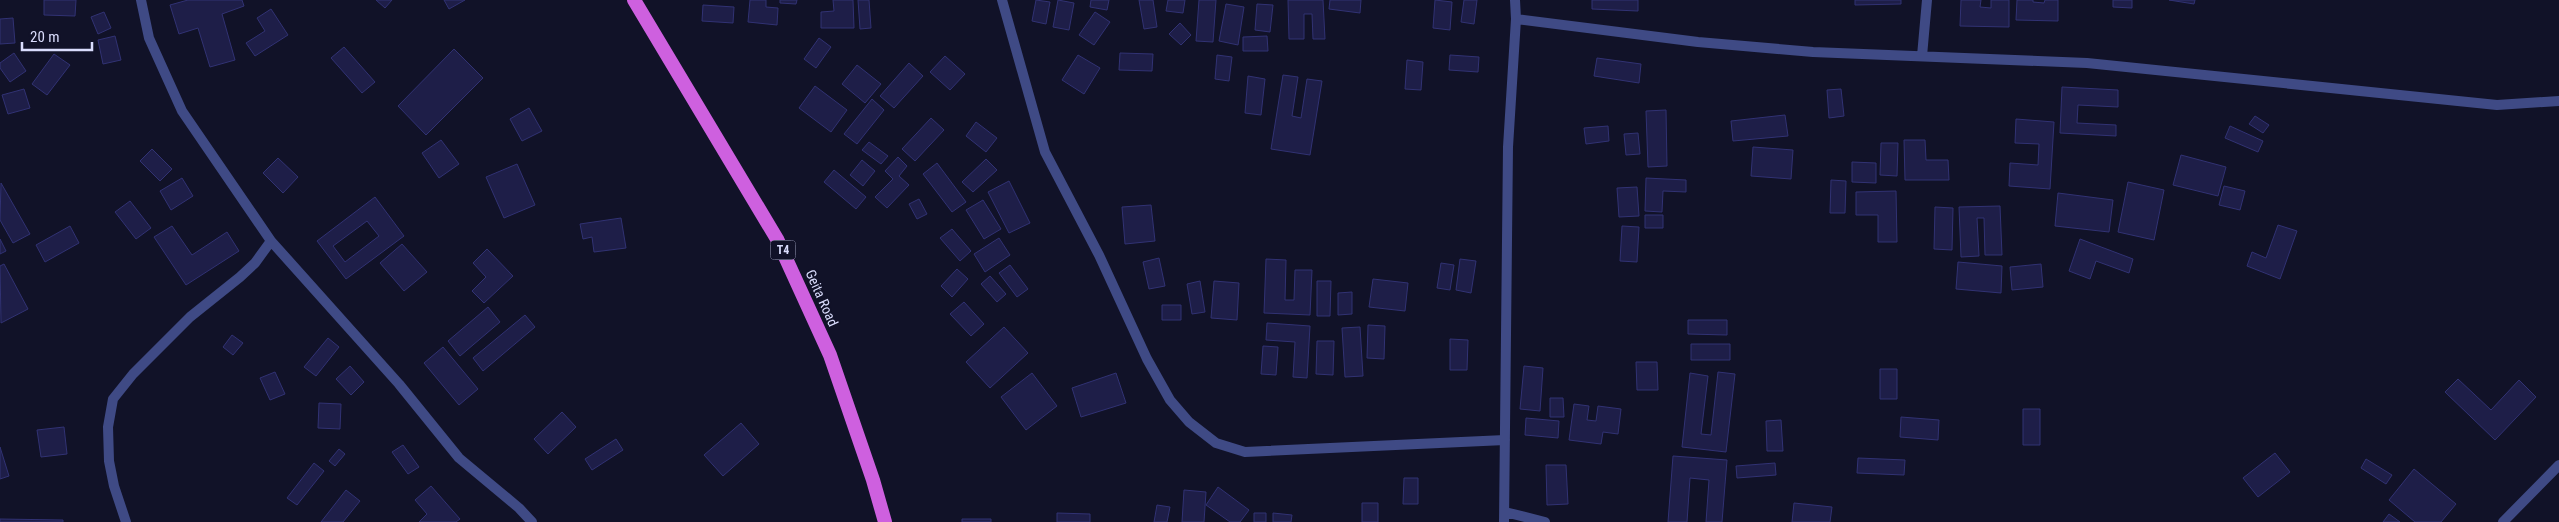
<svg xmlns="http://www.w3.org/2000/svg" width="2559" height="522" viewBox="0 0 2559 522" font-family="'Roboto Condensed',sans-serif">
	<rect width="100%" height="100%" fill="#111228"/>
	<path fill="#1e1e48" stroke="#313273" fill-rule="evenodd" d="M44,0H76L75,16L44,15Z
		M188,0H242L244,6L222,14L235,60L210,67L198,28L179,34L170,5Z
		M376,0H392L385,8Z
		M444,0H465L449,9Z
		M750,0H766V7L778,8L777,25L748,22Z
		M780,0H797L796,4L780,3Z
		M833,0H853L854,28H821V12L834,11Z
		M858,0H869L871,28L860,29Z
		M1036,0L1050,2L1046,24L1032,21Z
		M1058,0L1074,3L1069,30L1053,27Z
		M1091,0H1109L1107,10L1090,7Z
		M1139,0H1153L1157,27L1144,29Z
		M1168,0H1185L1183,13L1166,11Z
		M1199,0H1216L1213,42L1196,41Z
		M1288,0H1323L1325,39H1313L1312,14H1304V39H1289Z
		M1330,0H1361L1360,13L1329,9Z
		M1435,0L1452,2L1450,30L1433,28Z
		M1464,0H1477L1474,24L1461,22Z
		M1592,0H1638V11L1592,9Z
		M1855,0H1901V4L1855,5Z
		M1961,0H1981L1980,7L1991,8V0H2009V27L1960,26Z
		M2017,0H2033V2L2044,3L2045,0H2058V21L2016,20Z
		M2113,0H2132V8L2113,7Z
		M2169,0H2195L2194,4Z
		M1226,4L1244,7L1238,45L1219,41Z
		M1257,4L1273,5L1270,32L1255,30Z
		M703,5L734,7L733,23L702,21Z
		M271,9L288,35L255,56L246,43L265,31L257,18Z
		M104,12L111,28L98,34L91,17Z
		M1095,12L1110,22L1094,45L1079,35Z
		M13,18L15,43L0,44V19Z
		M1180,23L1191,35L1181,45L1169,34Z
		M115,36L121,60L103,64L98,40Z
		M1267,36L1268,51H1243V37Z
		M819,38L831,47L816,68L804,59Z
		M344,47L375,82L362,93L331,58Z
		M454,49L483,78L426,135L398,106Z
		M14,53L26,71L10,82L0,68V63Z
		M1120,53L1153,54L1152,71L1119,70Z
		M54,54L70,65L47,95L32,84Z
		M1078,55L1100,68L1084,94L1062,80Z
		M1217,55L1232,57L1229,81L1215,79Z
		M1450,55L1479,57L1478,72L1449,70Z
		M945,56L965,74L950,90L930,72Z
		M1597,58L1641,64L1639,83L1594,76Z
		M1407,60L1423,62L1421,90L1405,89Z
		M909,63L923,76L894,108L880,96Z
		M857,65L881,84L865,103L842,84Z
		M1283,75L1298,77L1292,116L1301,118L1307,79L1322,81L1310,155L1271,149Z
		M1248,76L1265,79L1261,115L1245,113Z
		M815,86L847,110L831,132L799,108Z
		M2062,87L2118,90V107L2078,105L2077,123L2116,125V136L2060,133Z
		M24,89L30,108L8,114L2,95Z
		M1841,89L1844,116L1829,118L1827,90Z
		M872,99L884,110L857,144L844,134Z
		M529,108L542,131L522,141L510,119Z
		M1666,110L1667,166L1648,167L1646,111Z
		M1785,115L1788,136L1733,141L1731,121Z
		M2255,116L2269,125L2263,133L2249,124Z
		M931,118L944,130L915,161L902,149Z
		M2016,119L2054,122L2050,189L2009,186L2010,163L2038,165L2039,144L2015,143Z
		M976,122L997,138L986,152L966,136Z
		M1608,126L1609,141L1586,144L1584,128Z
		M2230,126L2263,141L2258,152L2225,138Z
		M1638,133L1640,154L1626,155L1624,134Z
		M441,140L459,164L439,178L422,153Z
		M1904,140H1925L1926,160H1948L1949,180H1905Z
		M869,142L888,156L881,164L862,150Z
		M1881,143H1898L1897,176L1880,175Z
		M1753,147L1793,150L1791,179L1751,176Z
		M152,149L172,169L160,181L140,161Z
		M2181,155L2226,167L2218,196L2173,185Z
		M898,157L907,166L899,176L909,185L887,208L875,197L893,179L885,171Z
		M278,158L298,177L283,193L263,173Z
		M986,159L997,170L973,192L962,182Z
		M862,160L875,171L863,186L850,175Z
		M1852,162L1876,163V183L1852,182Z
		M937,163L966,202L952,212L923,174Z
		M517,164L535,205L504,218L486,177Z
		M834,170L866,197L856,209L824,182Z
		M182,178L193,196L171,210L160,191Z
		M1646,178L1686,180V192L1663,191L1662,212L1645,211Z
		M1831,180L1846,181L1845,213H1830Z
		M1009,181L1030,223L1009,233L988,192Z
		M2128,182L2164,190L2154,240L2118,232Z
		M1,183L30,234L13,243L0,220Z
		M2224,186L2245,191L2240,210L2219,205Z
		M1637,187L1639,216L1619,217L1617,188Z
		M1896,191L1897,242H1878V215H1856V192Z
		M2058,193L2113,200L2109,232L2055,226Z
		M375,197L404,236L346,279L317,241ZM367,221L379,236L345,262L333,246Z
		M919,199L927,214L917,219L909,204Z
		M983,200L1001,229L984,239L966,210Z
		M130,201L151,228L136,239L115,212Z
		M1151,205L1155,241L1125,244L1122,207Z
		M2000,206L2002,255H1985L1984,218H1977L1979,256L1961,257L1959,207Z
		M1935,207L1953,208L1952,250L1934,249Z
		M1645,215H1663V228H1645Z
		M621,218L626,248L594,252L592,237L583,239L580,224Z
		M2278,225L2297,231L2280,279L2247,266L2252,252L2266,258Z
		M70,226L79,243L45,262L36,245Z
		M172,226L192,255L227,232L239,251L186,285L154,237Z
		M1622,226L1639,227L1637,262L1620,261Z
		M952,229L971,251L960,261L940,238Z
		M999,238L1010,255L985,272L974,254Z
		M0,239L6,251L0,254Z
		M2080,239L2133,259L2129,273L2096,261L2090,279L2069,271Z
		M402,244L427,272L404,291L380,263Z
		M487,249L513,276L484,303L472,291L486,277L473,263Z
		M1159,258L1165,286L1149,289L1143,262Z
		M1266,259L1286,260L1285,300H1294L1295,270H1312L1310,315L1264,313Z
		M1460,259L1476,261L1471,293L1456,290Z
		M1958,262L2002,266L2001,293L1956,289Z
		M1441,263L1454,265L1450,290L1437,288Z
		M4,264L28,309L1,323L0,266Z
		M2041,264L2043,287L2012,290L2010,267Z
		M1010,265L1028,289L1017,297L999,273Z
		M957,269L968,279L952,297L941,286Z
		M990,276L1006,294L997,302L981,284Z
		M1373,279L1408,283L1405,311L1369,307Z
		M1200,281L1205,312L1192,314L1187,284Z
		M1214,281L1239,283L1237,320L1211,318Z
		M1317,281H1331L1330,316H1317Z
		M1352,292V314L1338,315V293Z
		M964,302L984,324L971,336L950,314Z
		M1162,305H1181V320H1162Z
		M488,307L500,322L460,356L448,341Z
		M525,315L535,327L483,371L473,358Z
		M1688,320H1727V335L1688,334Z
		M1267,323L1310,326L1307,378L1293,377L1295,342L1266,340Z
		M1368,325L1385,326L1384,359L1367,358Z
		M1004,327L1028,353L990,388L966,362Z
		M1360,327L1363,376L1345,377L1342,328Z
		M232,335L243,343L233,355L223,347Z
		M328,338L339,347L316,376L304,367Z
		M1450,339L1468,340L1467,370H1450Z
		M1317,341H1334L1333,375L1316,374Z
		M1691,344H1730V360H1691Z
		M1263,346L1278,347L1276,375L1261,374Z
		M443,347L478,389L459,405L424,363Z
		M1636,362H1657L1658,390H1637Z
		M350,366L364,382L351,395L336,379Z
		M1524,366L1543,368L1540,411L1520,409Z
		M1880,369H1897V399H1880Z
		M275,372L285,394L270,400L260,378Z
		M1718,372L1735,374L1726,452L1682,447L1690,373L1708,376L1701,434L1711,435Z
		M1032,373L1057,406L1026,430L1001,397Z
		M1116,373L1126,403L1081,417L1072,388Z
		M2458,379L2491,410L2519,380L2536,397L2495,440L2445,392Z
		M1550,398H1563L1564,417H1550Z
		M319,403L341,404L340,429L318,428Z
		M1574,404L1589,406L1587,420L1596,421L1598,406L1621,409L1618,434L1603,432L1601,444L1569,440Z
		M2023,409H2040V445H2023Z
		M562,412L576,427L548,454L534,439Z
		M1901,417L1939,420L1938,440L1900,437Z
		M1526,418L1559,421L1558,438L1525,435Z
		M1781,420L1783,451H1767L1766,421Z
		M741,423L759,444L723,476L704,455Z
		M64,427L67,454L41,457L37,430Z
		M616,439L623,450L592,470L585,459Z
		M403,445L419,467L408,474L392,452Z
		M0,447L9,476L0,479Z
		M339,449L345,454L335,466L329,461Z
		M2275,453L2290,472L2258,497L2243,478Z
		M1673,456L1727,460L1722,522H1706L1709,480L1690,478L1687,522H1668Z
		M1858,458L1905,460L1904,475L1857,473Z
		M2366,459L2392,475L2386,484L2361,468Z
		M314,463L324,471L297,505L287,498Z
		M1775,463L1776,475L1737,478L1736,466Z
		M1546,465H1566L1568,504L1547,505Z
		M2414,469L2456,504L2441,522H2415L2389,500Z
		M1404,478H1418V504H1403Z
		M431,486L460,519L456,522H419L427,514L415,500Z
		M1218,487L1249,510L1240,522H1230L1206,505Z
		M346,490L360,501L343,522H321Z
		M1184,490L1206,492L1204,522H1182Z
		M1362,503H1378V522H1362Z
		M1794,503L1832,507L1830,522H1792Z
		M1157,505L1170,507L1167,522H1154Z
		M1057,513L1090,514V522H1057Z
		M1254,513H1266V522H1254Z
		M1273,513L1292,515L1291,522H1273Z
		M2389,514L2400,522H2383Z
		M0,519L63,520V522H0Z
		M962,519H991V522H962Z"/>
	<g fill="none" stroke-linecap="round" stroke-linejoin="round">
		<path stroke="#3f4a85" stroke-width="10" d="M141,0L149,38L182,111L271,241L399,384L459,458L519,508L532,522
			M1002,0L1045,152L1099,255L1147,359L1170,400L1189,422L1216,443L1245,452L1505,440
			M1516,19L1698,42L1813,52L2087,63L2497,105L2559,101
			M1922,56L1927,0
			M1505,512L1545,522
			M126,522L114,486L109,461L108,427L113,399L133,374L190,317L240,277L255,263L271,241
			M1504,522L1508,147L1516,19L1515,0
			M2503,522L2559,465"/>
		<path stroke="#ce60df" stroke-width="14" d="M634,0L777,239L830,355L873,480L885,522"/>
	</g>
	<g text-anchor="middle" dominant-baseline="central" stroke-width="4" stroke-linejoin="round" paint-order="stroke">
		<rect fill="#111228" stroke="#9ea0bd" stroke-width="1" x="770.5" y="240.5" width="25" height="19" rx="4"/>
		<g font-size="12" font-weight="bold" fill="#daddfd">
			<text x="783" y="250">T4</text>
		</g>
		<g font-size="14" fill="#daddfd" stroke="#111228">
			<text transform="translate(822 298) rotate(66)">Geita Road</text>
		</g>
	</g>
	<path d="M22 42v8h70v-8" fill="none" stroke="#daddfd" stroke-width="2.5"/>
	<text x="30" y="42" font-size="15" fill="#daddfd" stroke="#111228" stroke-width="4" paint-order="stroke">20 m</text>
</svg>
